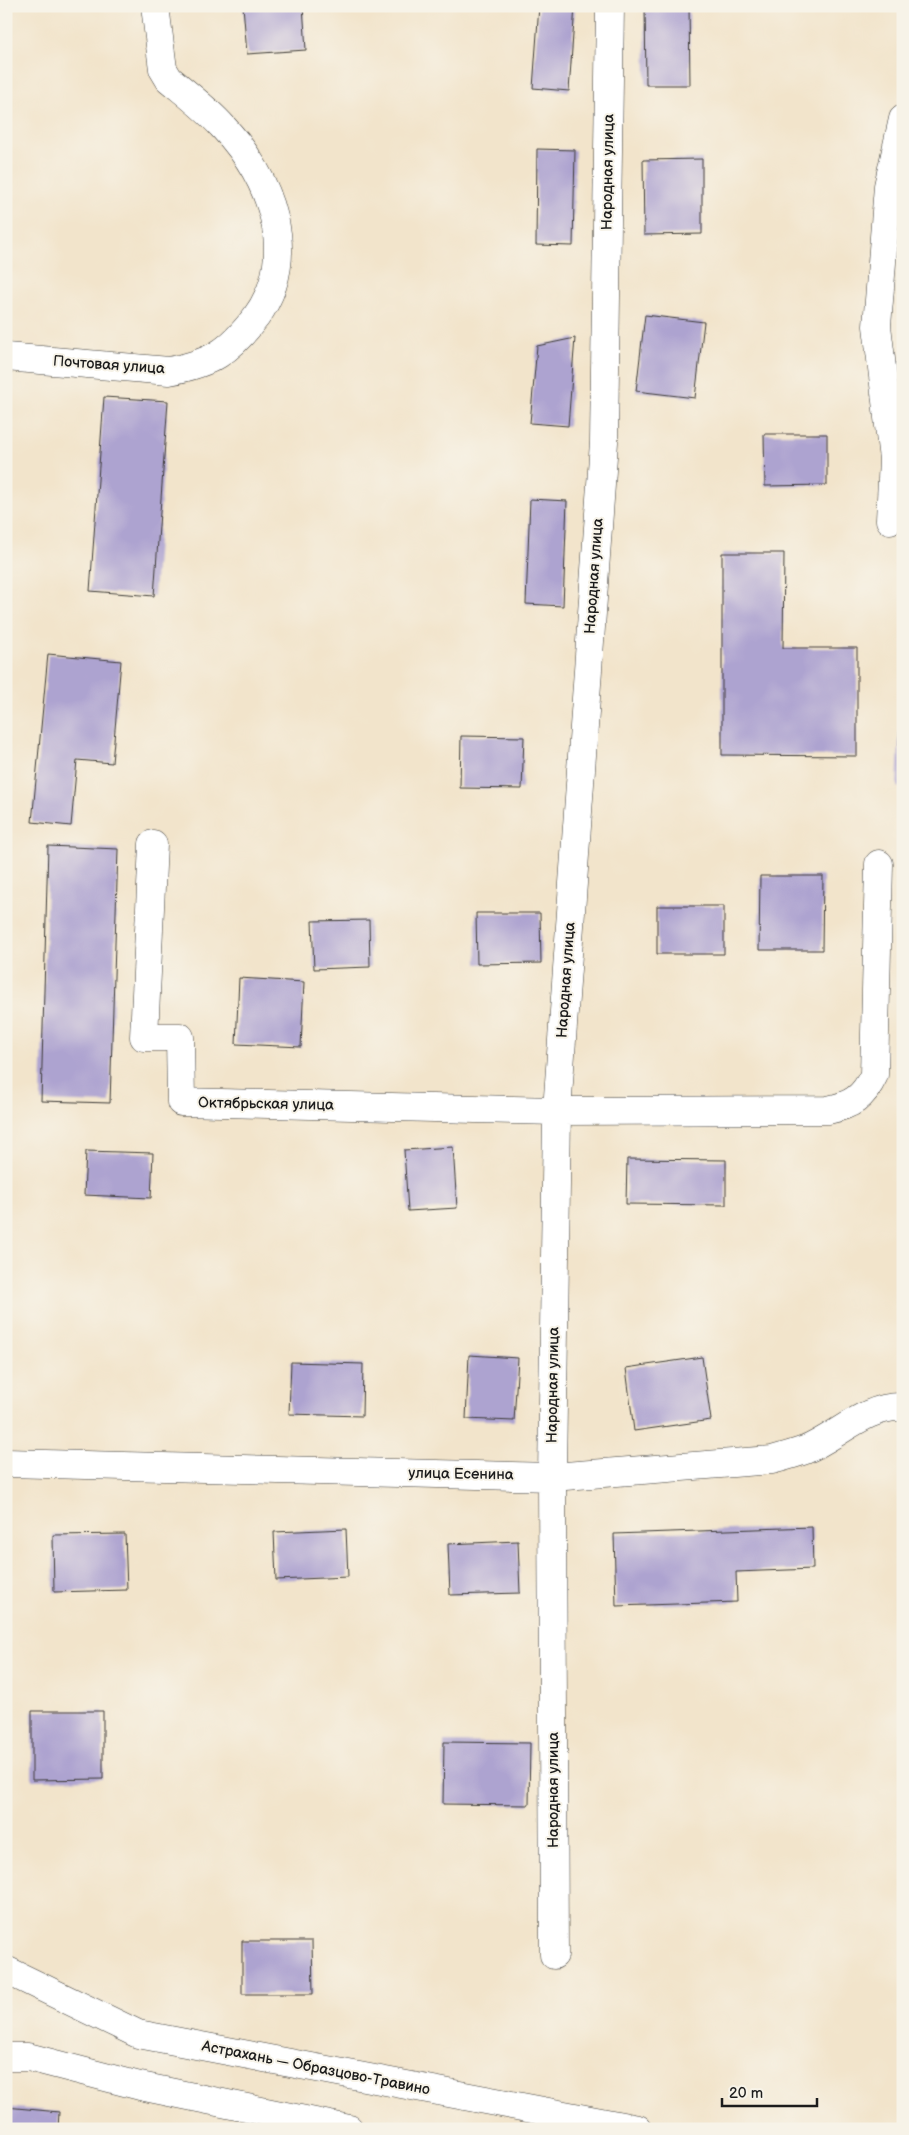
<svg xmlns="http://www.w3.org/2000/svg" width="909" height="2135" viewBox="0 0 909 2135" font-family="'Balsamiq Sans',sans-serif">
	<rect width="100%" height="100%" fill="#f7f3e8"/>
	<filter id="ink" filterUnits="userSpaceOnUse"><feTurbulence type="fractalNoise" baseFrequency=".02" numOctaves="2"/><feDisplacementMap in="SourceGraphic" scale="10" xChannelSelector="R" yChannelSelector="G"/><feConvolveMatrix kernelMatrix="1 2 1 2 8 2 1 2 1" color-interpolation-filters="sRGB"/></filter>
	<filter id="wash" filterUnits="userSpaceOnUse"><feTurbulence type="fractalNoise" baseFrequency=".0096" numOctaves="4" result="noise"/><feDisplacementMap in="SourceGraphic" scale="20" xChannelSelector="R" yChannelSelector="G"/><feGaussianBlur stdDeviation="1.12" result="paint"/><feColorMatrix in="noise" values="0 0 0 0 0 0 0 0 0 0 0 0 0 0 0 0 0 1.4 0 .05"/><feComposite in="paint" operator="in"/></filter>
	<g filter="url(#wash)">
		<rect width="100%" height="100%" fill="#f2e4cb"/>
		<g id="blocks">
			<path fill="#ada3d0" d="M243,6H303L306,50L247,54Z
				M539,6H575L569,91L533,88Z
				M645,6H689L690,85H646Z
				M537,149L575,150L573,246L536,245Z
				M702,159V234L644,235L643,160Z
				M645,315L704,322L695,398L636,391Z
				M575,338L568,426L530,423L537,346Z
				M104,397L168,401L154,596L90,591Z
				M764,434H827V485L765,486Z
				M530,499L567,501L563,606L526,604Z
				M722,553H784L783,648H857V756L722,755Z
				M48,654L121,661L112,763L77,760L71,826L32,822Z
				M900,718H903V788L897,787Z
				M461,736L524,737L522,789L460,788Z
				M48,846L118,849L110,1103L41,1101Z
				M760,876H823L822,950H759Z
				M657,906H724V954H657Z
				M476,913H540L541,963L477,964Z
				M369,920L370,967L314,969L312,921Z
				M239,978L304,982L301,1047L236,1044Z
				M453,1147L457,1208L408,1211L404,1150Z
				M86,1151L153,1153L151,1198L84,1195Z
				M627,1159L726,1160V1205L626,1204Z
				M469,1355L518,1358L514,1421L466,1419Z
				M702,1357L711,1420L634,1431L626,1368Z
				M291,1362L363,1364L362,1416L289,1414Z
				M812,1527L813,1569L736,1572L737,1602L616,1606L614,1534Z
				M346,1529L348,1577L276,1580L274,1532Z
				M125,1534L127,1590L54,1592L53,1535Z
				M518,1541L520,1593L450,1595L448,1544Z
				M32,1711H103V1779L32,1780Z
				M444,1742L530,1743L529,1805L443,1804Z
				M242,1941H312L313,1994H242Z
				M6,2107L59,2112L58,2129H6Z"/>
		</g>
	</g>
	<g filter="url(#ink)">
		<use href="#blocks" fill-opacity="0" stroke="#3c3a36" stroke-width="1"/>
		<g fill="none" stroke-linecap="round" stroke-linejoin="round">
			<defs>
				<path id="minor" d="M6,357L169,371C212,363 229,352 256,317C301,255 270,177 223,127C207,109 187,94 169,79L163,69L155,6
					M890,520L893,459L877,326L888,186L903,119
					M153,844L144,1037H180L181,1102L557,1111L828,1110C852,1105 863,1098 874,1075L879,864
					M6,1463L552,1477L772,1460C783,1457 794,1454 805,1450C837,1437 866,1405 903,1407
					M554,1955L552,1477L557,1111L604,442L610,6
					M6,2057H28L140,2086L349,2129"/>
				<path id="tertiary" d="M6,1970L138,2034L638,2129"/>
			</defs>
			<use href="#minor" stroke="#3c3a36" stroke-width="29"/>
			<use href="#tertiary" stroke="#3c3a36" stroke-width="29"/>
			<use href="#minor" stroke="#fff" stroke-width="28"/>
			<use href="#tertiary" stroke="#fff" stroke-width="28"/>
		</g>
	</g>
	<g text-anchor="middle" dominant-baseline="central" stroke-width="4" stroke-linejoin="round" paint-order="stroke">
		<g font-size="15" fill="#1c1c1c" stroke="#f7f3e8">
			<text transform="translate(608 172) rotate(-89)">Народная улица</text>
			<text transform="translate(109 365) rotate(4)">Почтовая улица</text>
			<text transform="translate(594 576) rotate(-86)">Народная улица</text>
			<text transform="translate(566 980) rotate(-86)">Народная улица</text>
			<text transform="translate(266 1104) rotate(1)">Октябрьская улица</text>
			<text transform="translate(553 1385) rotate(-89)">Народная улица</text>
			<text transform="translate(461 1474) rotate(1)">улица Есенина</text>
			<text transform="translate(553 1790) rotate(-90)">Народная улица</text>
			<text transform="translate(316 2068) rotate(11)">Астрахань — Образцово-Травино</text>
		</g>
	</g>
	<rect width="909" height="2135" fill="none" stroke="#f7f3e8" stroke-width="25"/>
	<path d="M722 2098v8h95v-8" fill="none" stroke="#1c1c1c" stroke-width="2.5"/>
	<text x="729" y="2098" font-size="15" fill="#1c1c1c" stroke="#f7f3e8" stroke-width="4" paint-order="stroke">20 m</text>
</svg>
